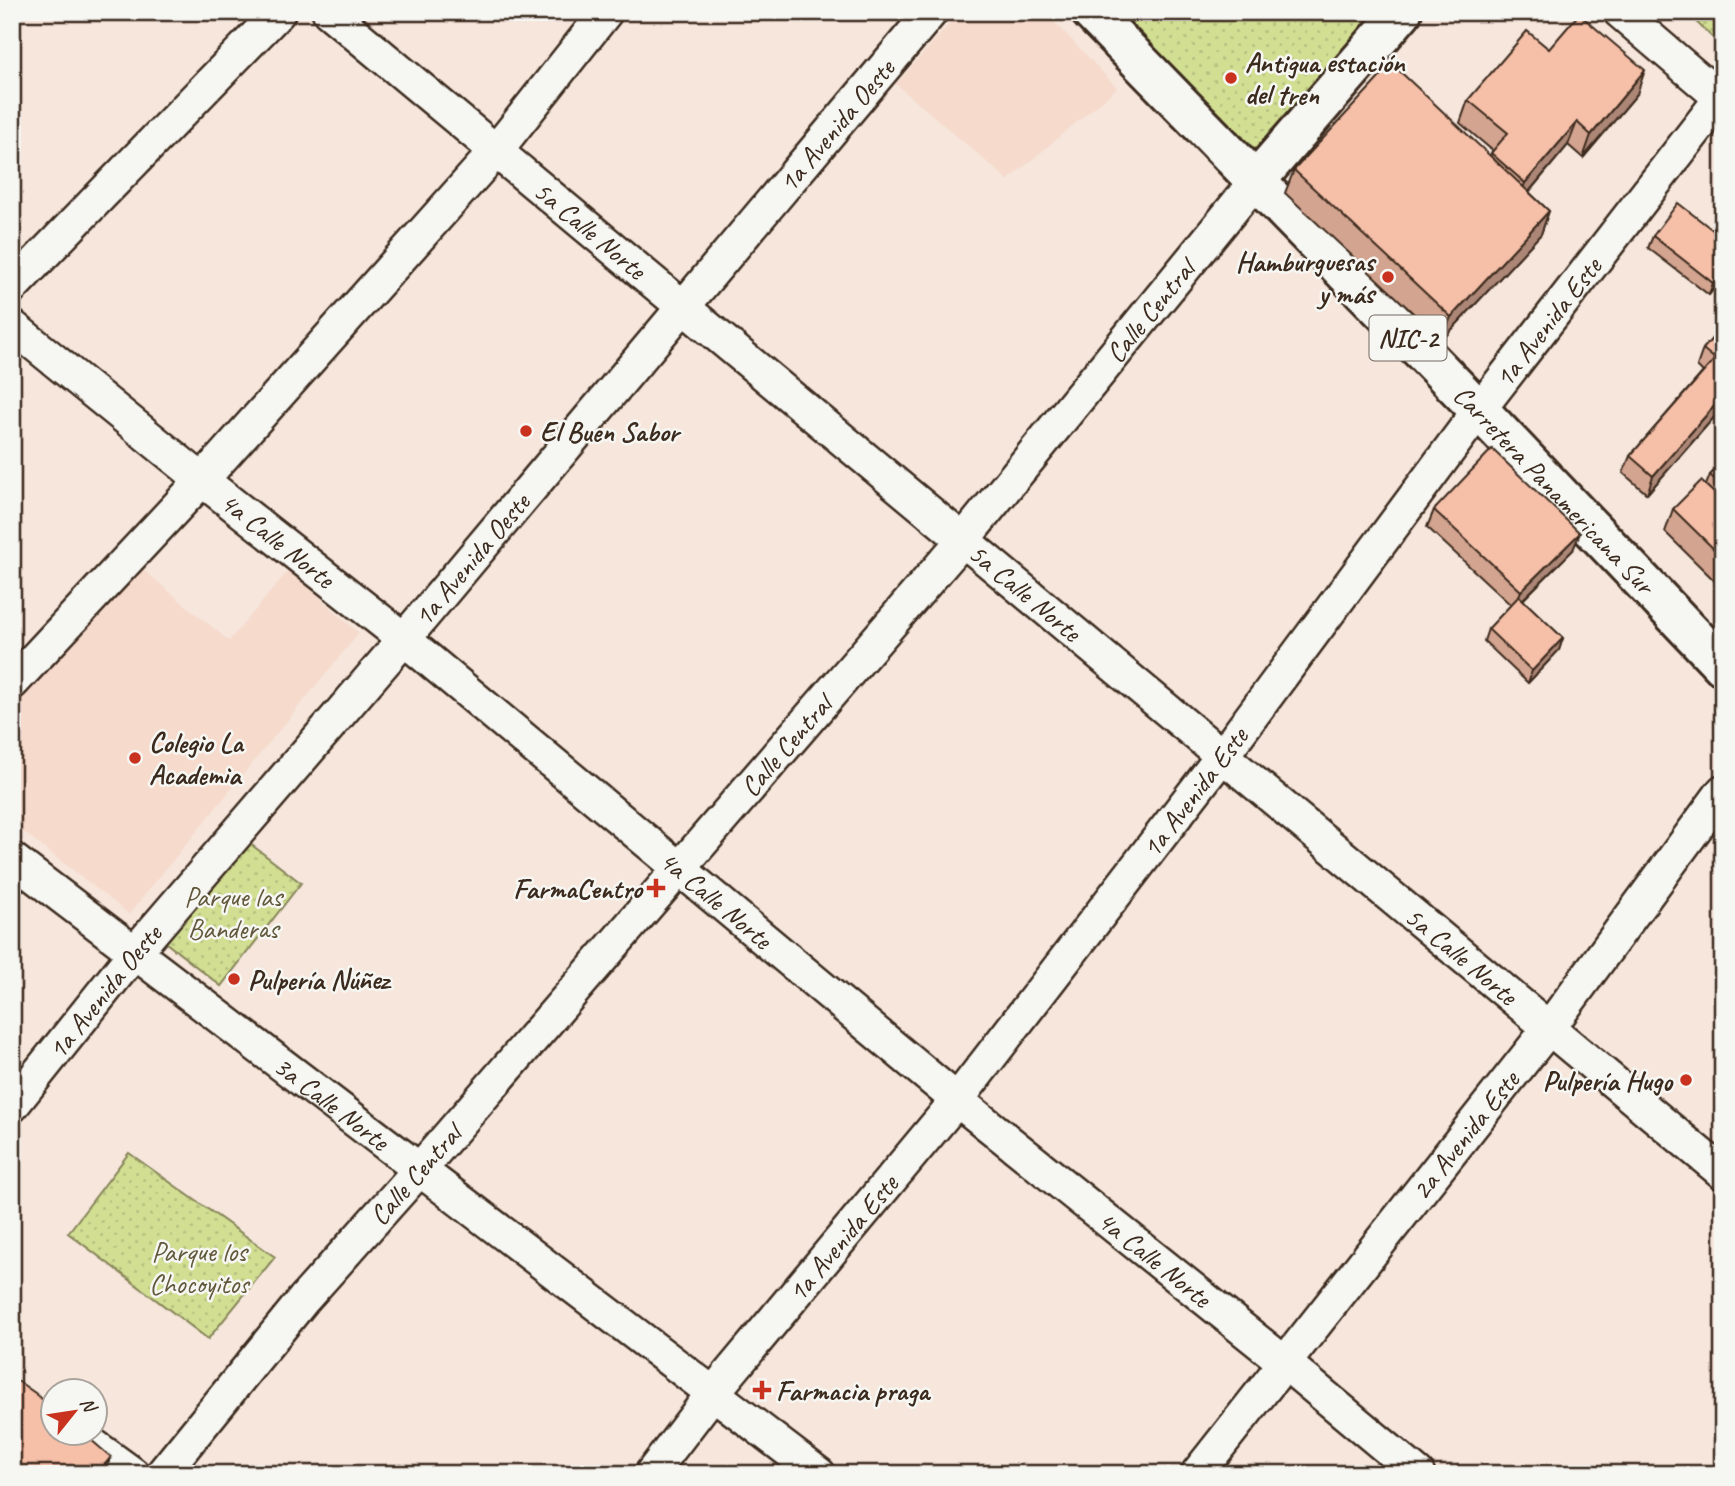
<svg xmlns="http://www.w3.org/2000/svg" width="1735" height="1486" viewBox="0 0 1735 1486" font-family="Caveat,sans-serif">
	<defs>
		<pattern id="park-dots" width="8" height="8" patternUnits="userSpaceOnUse" patternTransform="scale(1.75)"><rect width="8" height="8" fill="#d2df93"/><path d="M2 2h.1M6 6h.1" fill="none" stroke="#b5c07e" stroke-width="1.8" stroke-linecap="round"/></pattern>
	</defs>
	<rect width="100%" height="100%" fill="#f6e6dc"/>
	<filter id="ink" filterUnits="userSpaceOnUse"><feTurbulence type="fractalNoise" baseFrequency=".0143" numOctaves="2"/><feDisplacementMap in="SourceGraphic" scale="14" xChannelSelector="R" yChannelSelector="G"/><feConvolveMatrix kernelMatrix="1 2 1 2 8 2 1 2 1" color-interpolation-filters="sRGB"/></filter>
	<g filter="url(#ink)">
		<path fill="#f6dacc" d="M960,12H1045L1117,88L1008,180L896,84Z
			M136,564L229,641L289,570L359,633L129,914L12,823V693Z"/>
		<path fill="url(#park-dots)" stroke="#868458" stroke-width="2" d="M1113,12H1385L1251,163Z
			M1686,12H1723V46L1719,44Z
			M244,839L301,883L221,986L165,942Z
			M129,1153L275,1257L208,1339L68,1233Z"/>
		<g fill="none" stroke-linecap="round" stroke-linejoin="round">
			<defs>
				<g id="minor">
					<path id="s1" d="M329,12L1723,1173"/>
					<path d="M1620,12L1723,100"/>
					<path d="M12,287L279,12"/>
					<path id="s2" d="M12,326L202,480L404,639L957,1100L1285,1363L1418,1474"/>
					<path d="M12,683L202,480L495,152L606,12"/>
					<path id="s3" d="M12,859L819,1474"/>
					<path id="s4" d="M12,1106L135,952L404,639L931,12"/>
					<path d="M78,1434L133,1474"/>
					<path id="s5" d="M162,1474L304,1299L420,1169L963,540L1254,183"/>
					<path id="s6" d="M651,1474L713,1393L957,1100L1222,756L1479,410L1720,99"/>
					<path id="s7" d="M1197,1474L1549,1028L1723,791"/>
				</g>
				<path id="secondary" d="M1254,183L1402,12"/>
				<g id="trunk">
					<path id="s8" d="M1091,12L1479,410L1723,666"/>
				</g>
			</defs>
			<use href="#minor" stroke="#3b2a1e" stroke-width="37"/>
			<use href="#secondary" stroke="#3b2a1e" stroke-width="44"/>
			<use href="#trunk" stroke="#3b2a1e" stroke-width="44"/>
			<use href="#minor" stroke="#f6f6f2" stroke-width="32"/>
			<use href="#secondary" stroke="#f6f6f2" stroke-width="38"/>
			<use href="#trunk" stroke="#f6f6f2" stroke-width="38"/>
		</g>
		<path fill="#d3a490" stroke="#3b2a1e" stroke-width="2" d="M1549,49L1637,94L1583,158L1568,145L1529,192L1549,211L1541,234L1442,340L1285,193L1294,170L1490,156L1493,151L1460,123L1468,100Z
			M1653,236L1723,277L1709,295L1648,248Z
			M1723,326V407L1647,494L1623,473L1630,456L1703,372L1697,366L1703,349Z
			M1723,462V589L1665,532L1673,509L1706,485L1710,475Z
			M1434,510L1573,550L1523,600L1563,638L1559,650L1528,683L1484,641L1488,629L1511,605L1427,527Z"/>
		<path fill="#ac8676" stroke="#3b2a1e" stroke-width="2" d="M1645,70L1637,94L1583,158L1591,135Z
			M1577,122L1568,145L1517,206L1525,183Z
			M1549,211L1541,234L1442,340L1451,317Z
			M1723,271V277L1709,295L1713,283Z
			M1723,396V407L1647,494L1653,476Z
			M1580,533L1573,550L1514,608L1521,591Z
			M1563,638L1559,650L1528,683L1532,671Z
			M111,1457L105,1474H97Z"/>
		<path fill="#f5bfa8" stroke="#3b2a1e" stroke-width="2" d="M1579,14L1645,70L1591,135L1577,122L1525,183L1491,153L1508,133L1468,100L1527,31L1549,49Z
			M1392,64L1549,211L1451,317L1294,170Z
			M1678,203L1723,238V271L1713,283L1653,236Z
			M1723,326V396L1653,476L1630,456L1715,359L1703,349Z
			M1492,449L1580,533L1521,591L1434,510Z
			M1723,462V558L1673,509L1701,481L1714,493L1721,485L1710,475Z
			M1519,596L1563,638L1532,671L1488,629Z
			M12,1377L35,1393L52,1408V1433H83L111,1457L97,1474H12Z"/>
	</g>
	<g fill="#c8321e" stroke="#f6f6f2" stroke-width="2.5">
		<circle cx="1231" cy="78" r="7"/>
		<circle cx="1388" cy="277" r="7"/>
		<circle cx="526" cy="431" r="7"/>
		<circle cx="135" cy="758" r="7"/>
		<path d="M652.5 877.5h7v7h7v7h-7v7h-7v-7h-7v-7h7z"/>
		<circle cx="234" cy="979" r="7"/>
		<circle cx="1686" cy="1080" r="7"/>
		<path d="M758.5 1379.5h7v7h7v7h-7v7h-7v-7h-7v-7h7z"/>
	</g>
	<g text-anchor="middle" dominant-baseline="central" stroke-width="5" stroke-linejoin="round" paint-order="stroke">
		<rect fill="#f6f6f2" stroke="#73675e" stroke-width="2" x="1369.5" y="315.5" width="77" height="45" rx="5"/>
		<g font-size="26" font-weight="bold" fill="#3b2a1e">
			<text x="1408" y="338">NIC-2</text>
		</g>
		<g font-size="28" font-weight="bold" fill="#3b2a1e" stroke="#f6f6f2" text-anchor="start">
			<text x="1245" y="62">Antigua estación<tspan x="1245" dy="32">del tren</tspan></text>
			<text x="1374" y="261" text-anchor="end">Hamburguesas<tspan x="1374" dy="32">y más</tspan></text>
			<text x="540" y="431">El Buen Sabor</text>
			<text x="149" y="742">Colegio La<tspan x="149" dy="32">Academia</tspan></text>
			<text x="642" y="888" text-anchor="end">FarmaCentro</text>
			<text x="248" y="979">Pulpería Núñez</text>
			<text x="1672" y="1080" text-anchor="end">Pulpería Hugo</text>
			<text x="776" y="1390">Farmacia praga</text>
		</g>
		<g font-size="28" fill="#3b2a1e" stroke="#f6f6f2">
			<text stroke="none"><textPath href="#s4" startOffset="1281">1a Avenida Oeste</textPath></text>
			<text stroke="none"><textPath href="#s1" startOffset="340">5a Calle Norte</textPath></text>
			<text stroke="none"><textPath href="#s5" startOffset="1526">Calle Central</textPath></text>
			<text stroke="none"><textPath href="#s6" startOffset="1460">1a Avenida Este</textPath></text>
			<text stroke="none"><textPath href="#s8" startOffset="665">Carretera Panamericana Sur</textPath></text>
			<text stroke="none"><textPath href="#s2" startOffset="341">4a Calle Norte</textPath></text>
			<text stroke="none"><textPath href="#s4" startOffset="714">1a Avenida Oeste</textPath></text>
			<text stroke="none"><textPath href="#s1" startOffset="906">5a Calle Norte</textPath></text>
			<text stroke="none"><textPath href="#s5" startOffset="959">Calle Central</textPath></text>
			<text stroke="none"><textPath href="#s6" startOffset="872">1a Avenida Este</textPath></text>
			<text stroke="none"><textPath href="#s2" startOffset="908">4a Calle Norte</textPath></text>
			<text stroke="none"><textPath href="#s1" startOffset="1474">5a Calle Norte</textPath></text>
			<text stroke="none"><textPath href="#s4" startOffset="147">1a Avenida Oeste</textPath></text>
			<text stroke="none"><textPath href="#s3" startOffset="402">3a Calle Norte</textPath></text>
			<text stroke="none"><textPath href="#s7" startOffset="432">2a Avenida Este</textPath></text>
			<text stroke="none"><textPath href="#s5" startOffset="392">Calle Central</textPath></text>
			<text stroke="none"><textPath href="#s6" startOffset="304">1a Avenida Este</textPath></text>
			<text stroke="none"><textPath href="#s2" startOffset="1475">4a Calle Norte</textPath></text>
		</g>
		<g font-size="28" fill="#61573b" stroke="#f6f6f2">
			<text x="233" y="896">Parque las<tspan x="233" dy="32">Banderas</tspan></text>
			<text x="199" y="1251">Parque los<tspan x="199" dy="32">Chocoyitos</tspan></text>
		</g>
	</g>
	<rect width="1735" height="1486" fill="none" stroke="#f6f6f2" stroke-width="42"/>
	<rect x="21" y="21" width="1693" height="1444" fill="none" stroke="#3b2a1e" stroke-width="2.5" filter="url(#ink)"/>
	<g transform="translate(74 1412) rotate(60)"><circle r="33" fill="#f6f6f2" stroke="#aba49d" stroke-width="2"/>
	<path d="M0-5L12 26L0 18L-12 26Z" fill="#c8321e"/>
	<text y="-10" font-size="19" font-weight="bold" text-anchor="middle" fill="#3b2a1e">N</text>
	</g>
</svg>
